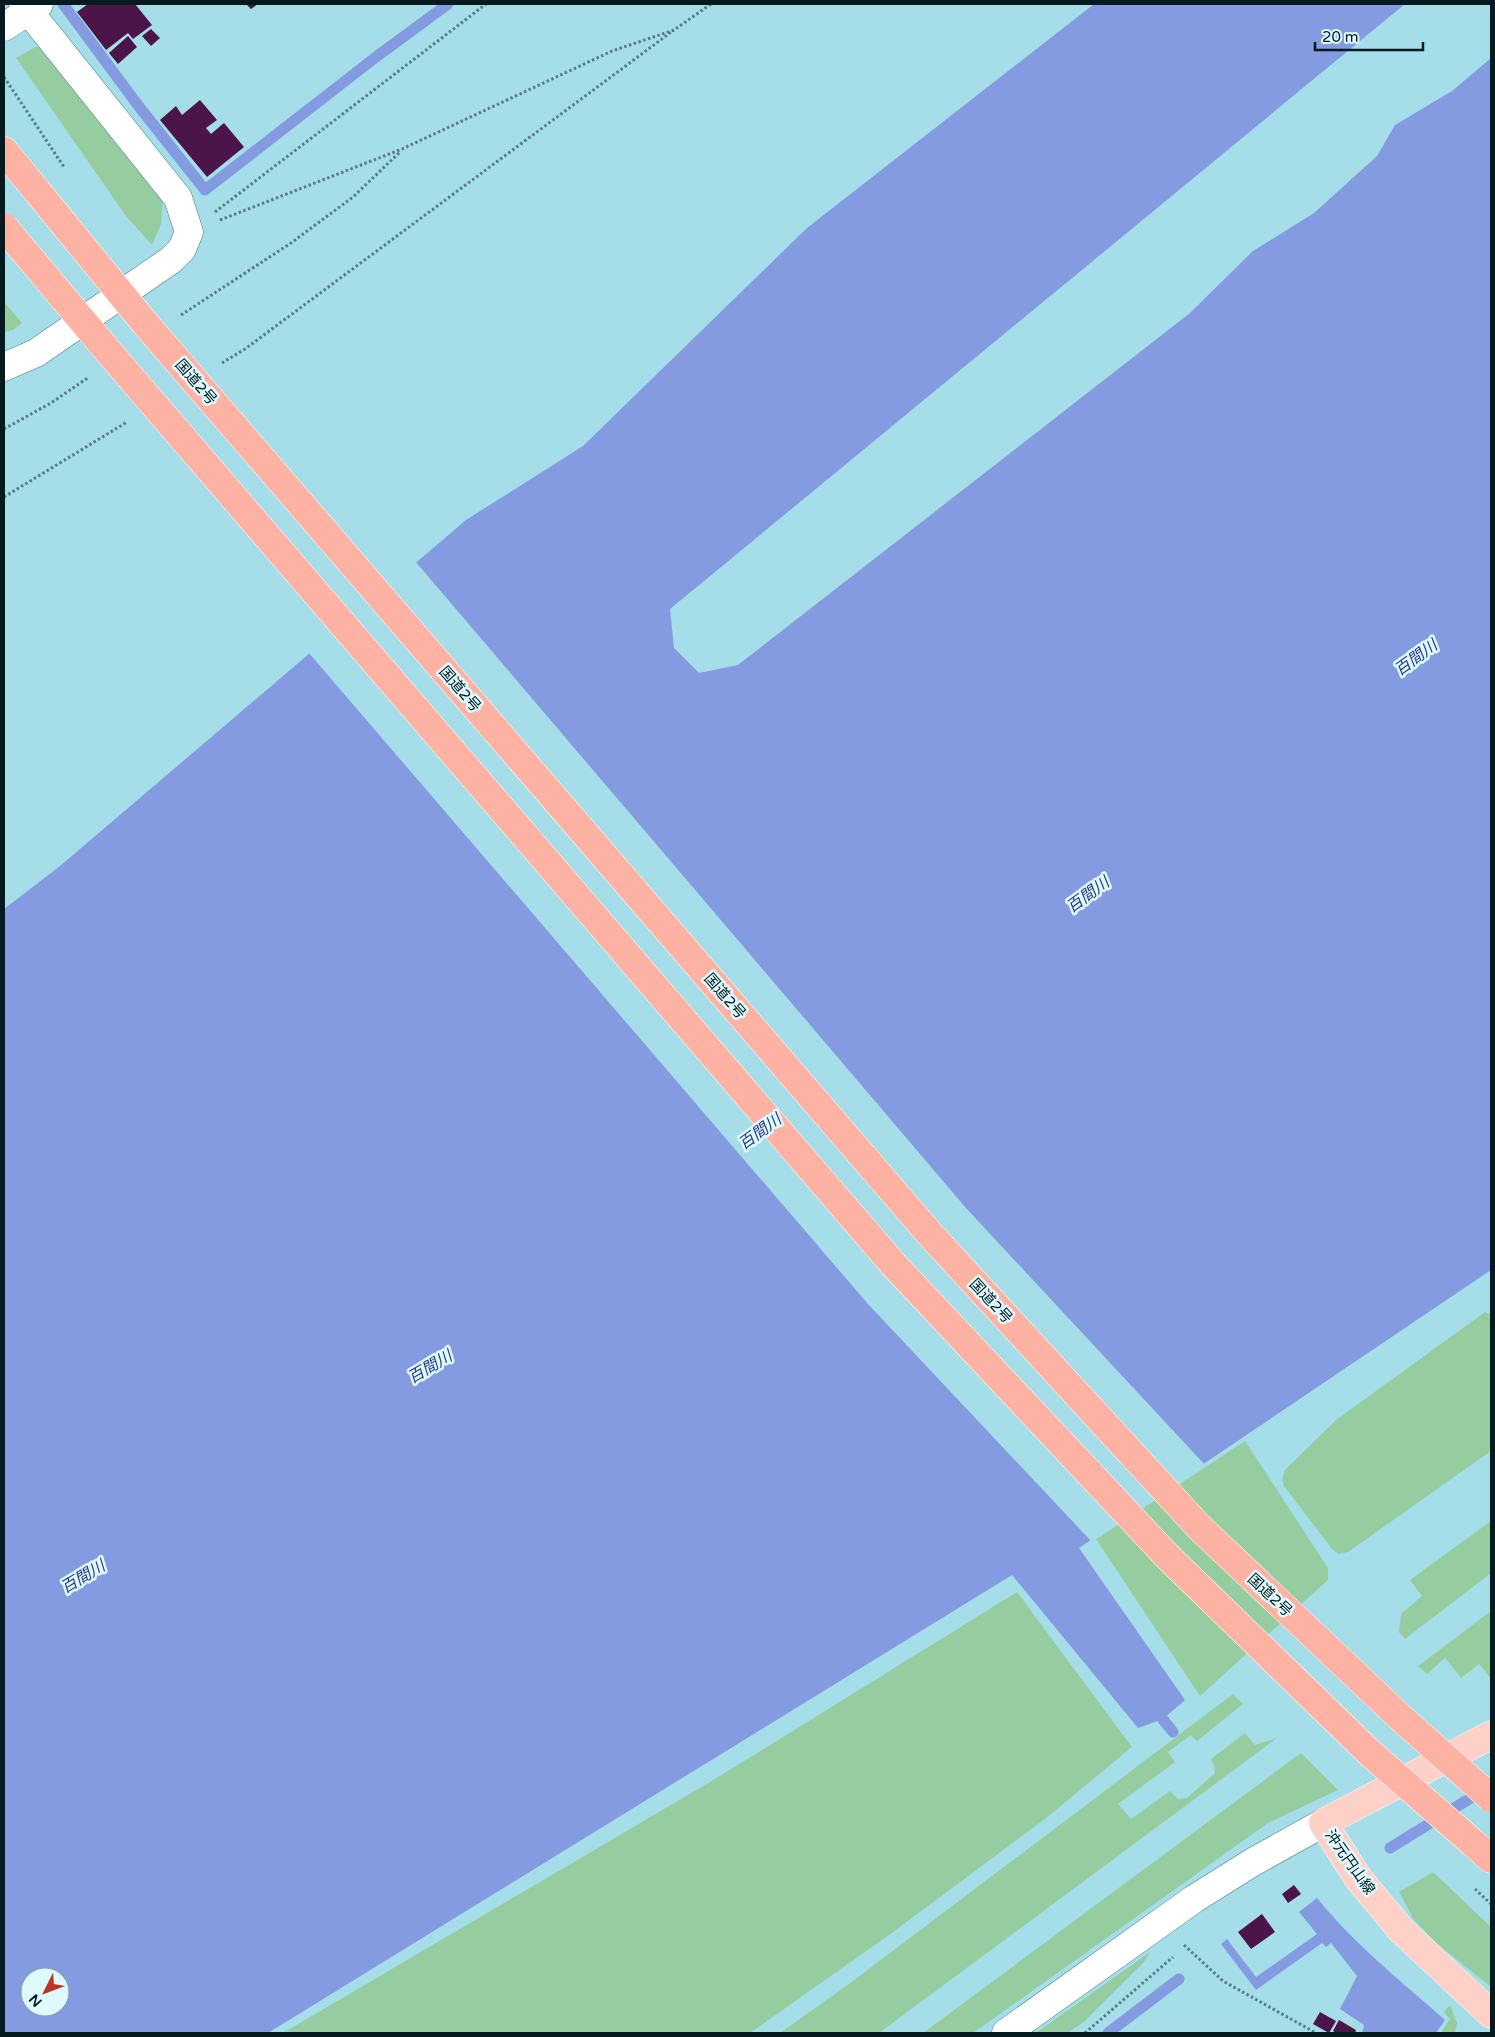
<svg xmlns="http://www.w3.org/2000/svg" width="1495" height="2037" viewBox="0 0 1495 2037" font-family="'Varela Round','Noto Sans JP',sans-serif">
	<rect width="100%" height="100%" fill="#a5dee9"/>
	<path fill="#95cda1" d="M37,46L62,69L163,201L161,224L152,245L126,216L16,58Z
		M4,302L22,323L13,330L4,332Z
		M1485,1312L1491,1315V1451L1348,1552L1338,1554L1332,1549L1284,1486L1282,1479L1285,1470L1336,1420Z
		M1245,1441L1328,1568V1580L1200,1696L1096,1539Z
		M1491,1521V1573L1405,1639L1399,1632L1401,1614L1422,1596L1410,1580Z
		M1017,1592L1132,1747L1045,1819L889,1935L750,2033H283L715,1779Z
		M1491,1611V1679L1479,1664L1461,1678L1445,1658L1427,1674L1418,1666Z
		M1233,1694L1243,1704L1197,1741L1191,1735L1168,1752L1175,1762L1118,1804L1131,1819L1170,1791L1178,1799L1187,1798L1214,1774L1215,1768L1211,1759L1245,1733L1255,1745L1277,1738L879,2033H780L849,1984Z
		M1301,1753L1338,1790L1268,1823L973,2033H923Z
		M1433,1872L1491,1927V1987L1436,1943L1414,1920L1399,1892Z
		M1150,1952L1144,1962L1085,2021L1068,2033H1036Z
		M1450,2005L1457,2023L1455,2033H1441L1450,2019L1444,2012Z"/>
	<path fill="#849ae1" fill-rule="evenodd" d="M1094,4H1405L670,609L674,648L699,673L738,665L1190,313L1253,251L1314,213L1377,156L1395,125L1452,91L1491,58V1270L1079,1548L1185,1700L1163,1719L1138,1728L1012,1575L268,2033H4V909L60,866L466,520L583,446L807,228ZM30,1977H60V2007H30Z
		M1317,1898C1354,1944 1401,1981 1445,2020L1436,2033H1362L1364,2025L1340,2009L1357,1976L1331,1943L1326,1947L1322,1943L1256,1990L1221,1944L1227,1939L1256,1977L1317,1934L1299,1912Z"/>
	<path fill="#a5dee9" d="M415,561L966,1208L1206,1466L1092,1542L868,1304L308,652Z"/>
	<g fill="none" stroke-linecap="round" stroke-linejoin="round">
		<path stroke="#849ae1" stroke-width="11" d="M63,4L137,104L205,190L376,57L448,4
			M1154,1708L1173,1732
			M1390,1848L1482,1791
			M1108,2033L1179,1979"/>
	</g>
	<path fill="#4c1549" d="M88,4H135L152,25L133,39L128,33L106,50L77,12Z
		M246,4H258L251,9Z
		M151,29L160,38L151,46L142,36Z
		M128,36L137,47L118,64L109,53Z
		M200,100L217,120L206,128L211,134L224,123L244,147L207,177L160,120L176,106L182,115Z
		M1294,1885L1301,1894L1288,1903L1282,1894Z
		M1262,1914L1275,1932L1251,1949L1238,1932Z
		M1320,2012L1336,2021L1329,2033L1313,2024Z
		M1339,2020L1356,2030L1355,2033H1336L1333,2031Z"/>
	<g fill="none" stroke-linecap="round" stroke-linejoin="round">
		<defs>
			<path id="minor" d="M4,27L39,4
				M4,367L36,353L171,260L182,249L189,232L178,198L23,4
				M1006,2033L1194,1899L1253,1862L1323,1823"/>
			<path id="major" d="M1491,1735L1323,1823L1358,1878L1402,1931L1491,2014"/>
			<path id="highway" d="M4,151L37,191
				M1473,1843L1491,1859"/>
		</defs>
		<use href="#minor" stroke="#457c86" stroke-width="29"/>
		<use href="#major" stroke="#fff" stroke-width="29"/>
		<use href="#highway" stroke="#fff" stroke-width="29"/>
		<path stroke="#557d85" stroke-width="3" stroke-dasharray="2.5 2.5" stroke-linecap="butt" d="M4,77L64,167
			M215,212L486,4
			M220,220L402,149L612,51L674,30L711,4
			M181,315L291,243L353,197L400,152
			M222,363L245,349L674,30
			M4,429L51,403L89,377
			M4,497L127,422
			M1475,1889L1491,1904
			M1184,1945L1223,1981L1316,2033
			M1085,2033L1173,1957"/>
		<use href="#minor" stroke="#fff" stroke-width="28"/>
		<use href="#major" stroke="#fed1c8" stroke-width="28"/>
		<use href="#highway" stroke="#feb2a4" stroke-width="28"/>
		<defs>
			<path id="highway-bridge" d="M37,191L144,322L929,1233L1199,1527L1401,1718L1491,1798
				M4,227L107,350L893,1264L1169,1558L1370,1753L1473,1843"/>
		</defs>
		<use href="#highway-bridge" stroke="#fff" stroke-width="29" stroke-linecap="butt"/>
		<use href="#highway-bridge" stroke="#feb2a4" stroke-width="28"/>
	</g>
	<g text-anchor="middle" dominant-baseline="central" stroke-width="5" stroke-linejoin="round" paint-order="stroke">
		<g font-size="15" fill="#041a1e" stroke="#defaff">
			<text transform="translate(196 382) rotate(49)">国道2号</text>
			<text transform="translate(460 689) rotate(49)">国道2号</text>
			<text transform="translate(725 996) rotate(49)">国道2号</text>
			<text transform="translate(991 1301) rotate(47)">国道2号</text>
			<text transform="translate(1270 1595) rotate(43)">国道2号</text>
			<text transform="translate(1350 1862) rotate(55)">沖元円山線</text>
		</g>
		<g font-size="16" font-style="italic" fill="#29388a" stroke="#defaff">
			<text transform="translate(1416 658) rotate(-36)">百間川</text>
			<text transform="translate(1088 895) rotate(-36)">百間川</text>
			<text transform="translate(760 1132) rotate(-36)">百間川</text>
			<text transform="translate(430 1367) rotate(-31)">百間川</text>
			<text transform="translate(83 1577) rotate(-31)">百間川</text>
		</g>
	</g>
	<rect width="1495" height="2037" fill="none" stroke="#041a1e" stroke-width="10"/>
	<g transform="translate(45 1992) rotate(228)"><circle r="24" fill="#defaff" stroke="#87a0a5"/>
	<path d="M0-4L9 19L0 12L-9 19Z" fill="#bf3322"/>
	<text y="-8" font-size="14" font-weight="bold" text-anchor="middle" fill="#041a1e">N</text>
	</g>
	<path d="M1315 42v8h108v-8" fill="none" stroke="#041a1e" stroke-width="2.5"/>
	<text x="1322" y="42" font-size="15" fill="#041a1e" stroke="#defaff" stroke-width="4" paint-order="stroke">20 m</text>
</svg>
